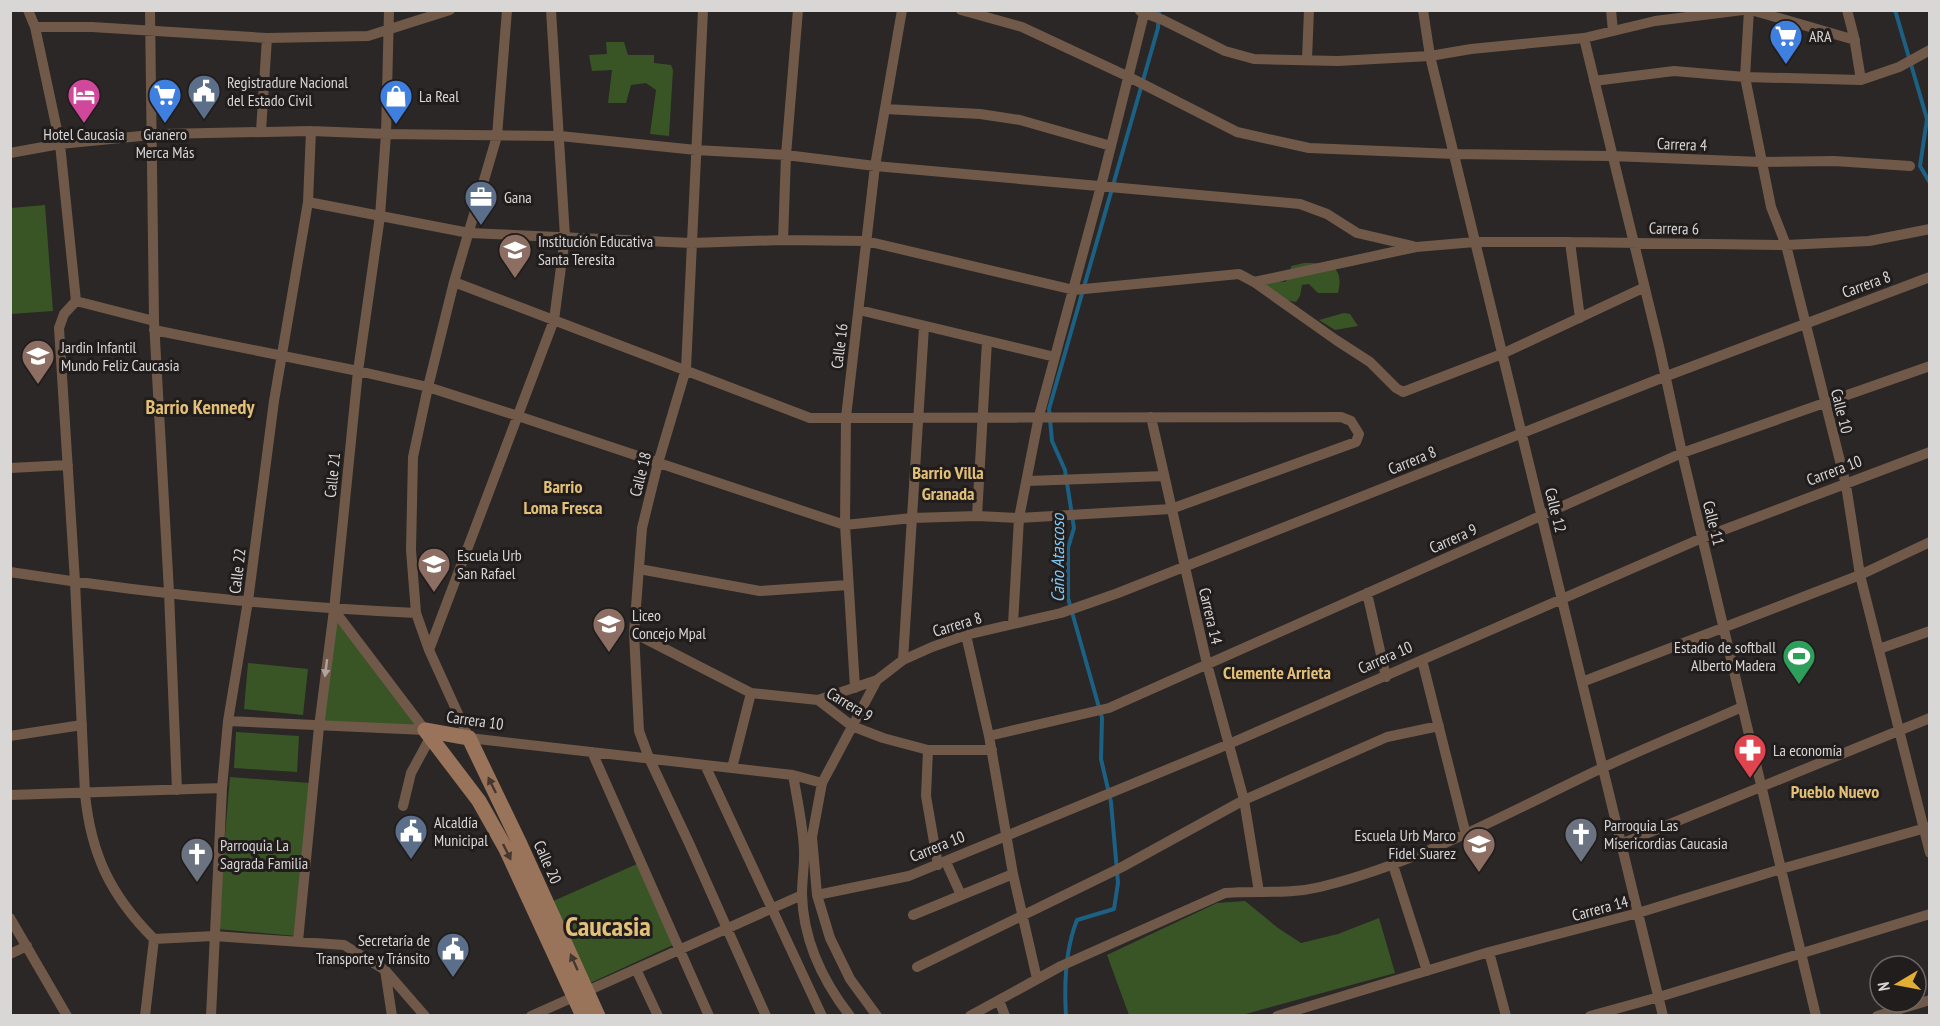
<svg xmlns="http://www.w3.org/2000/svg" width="1940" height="1026" viewBox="0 0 1940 1026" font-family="'PT Sans Narrow',sans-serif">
	<rect width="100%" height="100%" fill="#2a2726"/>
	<path fill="#395526" d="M606,42H624L628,55H654V63L671,65L673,70L669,136L650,134L656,90L646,83L631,85L626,103H608L612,70L592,71L589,55L607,54Z
		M45,205L53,311L11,314V208Z
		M1304,263C1328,263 1345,264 1338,293H1318L1309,284L1302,285L1300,296L1296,302L1266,296L1265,279L1285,282L1290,277L1291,266Z
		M1344,313L1350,314L1358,326L1335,330L1319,320Z
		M335,618L419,727L322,724Z
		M248,663L308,669L303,715L244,709Z
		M236,732L299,736L297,772L234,768Z
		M230,777L310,783L296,936L217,929Z
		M637,864L673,945L588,984L551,902Z
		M1245,901L1278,928L1301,943L1338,934L1379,918L1395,973L1242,1015H1129L1107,955L1217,903Z"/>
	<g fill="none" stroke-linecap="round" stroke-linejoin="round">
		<path stroke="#1c6083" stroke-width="4" d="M1895,10L1927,119L1920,166L1930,183
			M1066,1016C1064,984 1065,950 1077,920L1114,909L1118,883L1111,802L1101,759L1102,718L1068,598V548L1074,528L1065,470L1052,441L1049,409L1158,28L1159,10"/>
		<path stroke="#705949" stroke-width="10" d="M28,10L35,27L60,144L76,301L64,314L59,328L75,582L85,794C91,855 111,896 154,939L214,936L344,945L385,970L425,1016
			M150,10L154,321L169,592L177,790
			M507,10L497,136L454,282L428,387L413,457L411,550L416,613L429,650L469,738L793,775L822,783
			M703,10L686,369L658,463L642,528L634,633L639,731L649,758L689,843L766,1016
			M961,10L1022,27L1129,77L1237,132L1309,148L1454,154L1612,156L1761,162L1834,161L1910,166
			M1423,10L1430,56L1663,1016
			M1611,10L1613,31
			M1749,10L1745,77L1771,207L1786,245L1846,485L1860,575L1930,853
			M1751,10L1855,40
			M1847,10L1854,37L1861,80
			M1140,11L1163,20L1225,51L1254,59L1338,61L1430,56L1471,49L1584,38L1655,21L1743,10
			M35,27H92L267,38L368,36L450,10
			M1584,38L1659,346L1682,453L1816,1016
			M1307,59L1309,10
			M1594,81L1674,71L1745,77L1861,80L1899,67L1930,50
			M885,109L980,114L1020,120L1111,146
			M261,131L267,38
			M10,153L60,144L161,134L311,131L386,134L560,136L696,150L786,155L875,166L1300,204L1327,214L1357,233L1413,246
			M308,202L469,233L691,243L783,240L866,241L1074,290L1239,274L1254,282L1416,247L1475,242H1570L1786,245L1869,241L1930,229
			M783,240L786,155L798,10
			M1570,242L1580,318
			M1254,282L1336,340L1370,362L1396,388L1403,392L1502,354L1643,288
			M76,301L154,321
			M859,310L1055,357
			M154,330L358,371L428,387L518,416L845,525L912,518L977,516L1019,518L1171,509L1356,442L1359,434L1351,421L1341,417L810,418L454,282
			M1151,417L1207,664L1244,800L1259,892
			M10,468L68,465
			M1028,481L1164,476
			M977,516L987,341
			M639,569L760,591L848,585
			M10,572C145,593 281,607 416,613
			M1367,593L1386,677
			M334,610L425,730
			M1013,624L1019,518L1039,416L1101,186L1144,14
			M634,633L751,693L818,700L852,726L883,738L928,750H992
			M966,635L989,736L1013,874L1037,979
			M1879,649L1930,631
			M429,650L554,320L565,237L551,10
			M903,660L924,327
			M1422,660L1466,835
			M877,680L822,783L812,837L817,895L830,938L850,979L877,1016
			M1582,682L1860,575L1930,542
			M855,688L845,525L846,417L875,166L902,10
			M818,700L877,680L903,660L932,647L966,635L1061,613L1118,593L1664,377L1930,277
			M228,721L425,730
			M10,736L82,725
			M989,736L1109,708L1682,453L1930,366
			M928,750L926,796L938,865
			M592,752L709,1016
			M705,765L822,1016
			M732,768L751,693
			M793,775C797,799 805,834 804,857C804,869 802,881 802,894C803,939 822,980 850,1016
			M10,795L222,788
			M403,806L411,773L430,738
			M1621,844L1930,718
			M946,862L961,895
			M1393,865L1427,971
			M817,895L909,876L1229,744L1702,538L1930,452
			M913,915L1013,874
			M10,918L67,1016
			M298,941L319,727L334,610L358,371L380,216L386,134L389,10
			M1489,952L1506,1016
			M10,954L27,946
			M917,967L1122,867L1244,800L1387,737L1439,726
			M636,969L658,1016
			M385,970L392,1016
			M999,1000L1005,1016
			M145,1016L154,939
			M211,1016L222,788L228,721L248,601L274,401L308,202L311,131
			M531,1016L802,895
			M970,1016L1061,966L1225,893C1258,890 1287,895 1320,887C1419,863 1509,812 1600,769C1647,747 1695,728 1742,707
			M1277,1016L1489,952L1638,913L1781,869L1929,827
			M1590,1016L1659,997L1930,914
			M1877,1016L1930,1000"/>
		<path stroke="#99745a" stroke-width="15" d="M425,730L469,738L520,844L598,1016
			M425,730L479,801L506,849L583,1016"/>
	</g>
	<defs><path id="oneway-solid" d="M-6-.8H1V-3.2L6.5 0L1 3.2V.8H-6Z" transform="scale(1.5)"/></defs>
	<use fill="#afa49e" href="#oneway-solid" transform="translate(326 668) rotate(97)"/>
	<g fill="#45372f">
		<use href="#oneway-solid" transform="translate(492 785) rotate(-116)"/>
		<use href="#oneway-solid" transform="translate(507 852) rotate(64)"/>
		<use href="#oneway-solid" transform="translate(574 962) rotate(-114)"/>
	</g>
	<defs>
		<symbol id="supermarket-pin" viewBox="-11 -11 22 30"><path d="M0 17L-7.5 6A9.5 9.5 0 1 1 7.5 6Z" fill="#3f7fe0" stroke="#211d1c"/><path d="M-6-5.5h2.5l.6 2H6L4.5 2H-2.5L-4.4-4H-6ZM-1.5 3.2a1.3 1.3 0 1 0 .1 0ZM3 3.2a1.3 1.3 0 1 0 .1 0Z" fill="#fff"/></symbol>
		<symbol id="civic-pin" viewBox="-11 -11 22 30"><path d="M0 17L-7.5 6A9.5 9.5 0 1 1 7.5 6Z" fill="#5c6f8a" stroke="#211d1c"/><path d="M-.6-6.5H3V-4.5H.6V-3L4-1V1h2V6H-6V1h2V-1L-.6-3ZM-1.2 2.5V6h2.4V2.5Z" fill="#fff"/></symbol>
		<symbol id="hotel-pin" viewBox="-11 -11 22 30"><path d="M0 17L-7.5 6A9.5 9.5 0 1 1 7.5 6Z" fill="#d1479c" stroke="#211d1c"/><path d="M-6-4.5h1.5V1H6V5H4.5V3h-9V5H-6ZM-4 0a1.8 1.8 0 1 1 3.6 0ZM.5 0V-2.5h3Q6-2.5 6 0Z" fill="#fff"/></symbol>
		<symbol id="shop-pin" viewBox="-11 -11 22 30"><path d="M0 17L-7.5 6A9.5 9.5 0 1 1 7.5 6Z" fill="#3f7fe0" stroke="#211d1c"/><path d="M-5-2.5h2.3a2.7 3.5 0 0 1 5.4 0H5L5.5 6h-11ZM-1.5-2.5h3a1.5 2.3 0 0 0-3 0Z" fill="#fff"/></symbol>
		<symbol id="office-pin" viewBox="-11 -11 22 30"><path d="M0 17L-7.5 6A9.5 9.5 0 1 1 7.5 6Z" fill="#5c6f8a" stroke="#211d1c"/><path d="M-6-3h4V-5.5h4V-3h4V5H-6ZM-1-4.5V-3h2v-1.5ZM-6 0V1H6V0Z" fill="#fff"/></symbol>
		<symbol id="school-pin" viewBox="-11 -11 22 30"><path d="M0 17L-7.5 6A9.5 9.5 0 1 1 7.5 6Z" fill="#8d6e63" stroke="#211d1c"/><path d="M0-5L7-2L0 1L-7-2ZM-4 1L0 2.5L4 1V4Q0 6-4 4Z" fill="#fff"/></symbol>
		<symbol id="stadium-pin" viewBox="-11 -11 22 30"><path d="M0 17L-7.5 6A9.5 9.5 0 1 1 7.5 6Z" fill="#2e9e5b" stroke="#211d1c"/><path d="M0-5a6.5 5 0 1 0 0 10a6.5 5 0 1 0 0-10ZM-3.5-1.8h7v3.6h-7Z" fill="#fff"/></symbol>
		<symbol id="pharmacy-pin" viewBox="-11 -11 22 30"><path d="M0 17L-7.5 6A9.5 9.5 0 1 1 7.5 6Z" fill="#e0444e" stroke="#211d1c"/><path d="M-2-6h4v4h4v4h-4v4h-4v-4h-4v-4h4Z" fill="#fff"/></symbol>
		<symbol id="church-pin" viewBox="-11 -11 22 30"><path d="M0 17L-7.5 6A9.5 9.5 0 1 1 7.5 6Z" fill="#6b7280" stroke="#211d1c"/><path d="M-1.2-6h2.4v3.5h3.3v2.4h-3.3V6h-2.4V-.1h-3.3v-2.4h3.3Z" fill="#fff"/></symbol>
	</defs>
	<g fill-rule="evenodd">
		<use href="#supermarket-pin" x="1767" y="17" width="38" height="52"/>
		<use href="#civic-pin" x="185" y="72" width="38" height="52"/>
		<use href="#hotel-pin" x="65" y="76" width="38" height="52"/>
		<use href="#supermarket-pin" x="146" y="76" width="38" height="52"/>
		<use href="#shop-pin" x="377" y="77" width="38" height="52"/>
		<use href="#office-pin" x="462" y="178" width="38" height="52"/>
		<use href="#school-pin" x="496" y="231" width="38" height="52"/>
		<use href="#school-pin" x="19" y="337" width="38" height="52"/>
		<use href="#school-pin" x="415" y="545" width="38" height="52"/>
		<use href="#school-pin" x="590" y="605" width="38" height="52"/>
		<use href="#stadium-pin" x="1780" y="637" width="38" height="52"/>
		<use href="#pharmacy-pin" x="1731" y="731" width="38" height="52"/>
		<use href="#civic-pin" x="392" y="812" width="38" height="52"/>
		<use href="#church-pin" x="1562" y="815" width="38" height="52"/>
		<use href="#school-pin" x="1460" y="825" width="38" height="52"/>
		<use href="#church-pin" x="178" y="835" width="38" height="52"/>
		<use href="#civic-pin" x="434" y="930" width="38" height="52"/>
	</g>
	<g text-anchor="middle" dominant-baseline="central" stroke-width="6" stroke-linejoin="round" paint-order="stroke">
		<g font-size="16" fill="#d9d6d6" stroke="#211d1c" text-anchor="start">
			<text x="1809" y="36">ARA</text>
			<text x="227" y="82">Registradure Nacional<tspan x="227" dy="18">del Estado Civil</tspan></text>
			<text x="419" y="96">La Real</text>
			<text x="84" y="134" text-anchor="middle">Hotel Caucasia</text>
			<text x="165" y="134" text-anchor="middle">Granero<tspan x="165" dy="18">Merca Más</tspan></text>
			<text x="504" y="197">Gana</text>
			<text x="538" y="241">Institución Educativa<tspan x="538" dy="18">Santa Teresita</tspan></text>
			<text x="61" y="347">Jardin Infantil<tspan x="61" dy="18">Mundo Feliz Caucasia</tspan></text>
			<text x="457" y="555">Escuela Urb<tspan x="457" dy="18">San Rafael</tspan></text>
			<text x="632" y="615">Liceo<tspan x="632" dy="18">Concejo Mpal</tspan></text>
			<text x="1776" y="647" text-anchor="end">Estadio de softball<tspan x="1776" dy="18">Alberto Madera</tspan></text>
			<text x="1773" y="750">La economía</text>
			<text x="434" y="822">Alcaldía<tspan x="434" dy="18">Municipal</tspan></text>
			<text x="1604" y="825">Parroquia Las<tspan x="1604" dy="18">Misericordias Caucasia</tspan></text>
			<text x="1456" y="835" text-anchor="end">Escuela Urb Marco<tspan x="1456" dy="18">Fidel Suarez</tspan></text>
			<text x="220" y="845">Parroquia La<tspan x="220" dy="18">Sagrada Familia</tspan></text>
			<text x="430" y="940" text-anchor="end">Secretaría de<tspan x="430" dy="18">Transporte y Tránsito</tspan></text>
		</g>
		<g font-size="16" fill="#d9d6d6" stroke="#211d1c">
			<text transform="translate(1682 144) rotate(2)">Carrera 4</text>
			<text transform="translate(1674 228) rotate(1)">Carrera 6</text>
			<text transform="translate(1866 284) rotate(-20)">Carrera 8</text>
			<text transform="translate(839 346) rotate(-83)">Calle 16</text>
			<text transform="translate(1842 411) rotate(76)">Calle 10</text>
			<text transform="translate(1412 460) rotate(-22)">Carrera 8</text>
			<text transform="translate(1834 470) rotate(-21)">Carrera 10</text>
			<text transform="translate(640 474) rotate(-76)">Calle 18</text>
			<text transform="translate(332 475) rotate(-84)">Calle 21</text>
			<text transform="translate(1556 510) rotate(76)">Calle 12</text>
			<text transform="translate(1714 523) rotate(76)">Calle 11</text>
			<text transform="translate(1453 538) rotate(-24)">Carrera 9</text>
			<text transform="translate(237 571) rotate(-83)">Calle 22</text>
			<text transform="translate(1211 616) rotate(77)">Carrera 14</text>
			<text transform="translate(957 624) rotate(-17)">Carrera 8</text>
			<text transform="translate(1385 657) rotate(-24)">Carrera 10</text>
			<text transform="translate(850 704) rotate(31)">Carrera 9</text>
			<text transform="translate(475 720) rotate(8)">Carrera 10</text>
			<text transform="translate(937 846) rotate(-22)">Carrera 10</text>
			<text transform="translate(548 862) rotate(66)">Calle 20</text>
			<text transform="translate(1600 908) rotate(-15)">Carrera 14</text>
		</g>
		<g font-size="18" font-weight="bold" fill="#e3c077" stroke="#211d1c">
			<text x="948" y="472">Barrio Villa<tspan x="948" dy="21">Granada</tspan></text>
			<text x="563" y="486">Barrio<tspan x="563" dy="21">Loma Fresca</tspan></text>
			<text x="1277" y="672">Clemente Arrieta</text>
			<text x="1835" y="791">Pueblo Nuevo</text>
		</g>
		<g font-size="18" font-style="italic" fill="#81c8f3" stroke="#211d1c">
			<text transform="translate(1057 558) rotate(-90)">Caño Atascoso</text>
		</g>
		<g font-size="20" font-weight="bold" fill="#e3c077" stroke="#211d1c">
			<text x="200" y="407">Barrio Kennedy</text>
		</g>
		<g font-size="28" font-weight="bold" fill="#e3c077" stroke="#211d1c">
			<text x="608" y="925">Caucasia</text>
		</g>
	</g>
	<rect width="1940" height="1026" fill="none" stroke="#d9d6d6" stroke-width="24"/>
	<g transform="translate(1898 984) rotate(260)"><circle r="28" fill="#211d1c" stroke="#6b6766" stroke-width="1.5"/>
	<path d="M0-4.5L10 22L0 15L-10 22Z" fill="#e3ae34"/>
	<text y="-9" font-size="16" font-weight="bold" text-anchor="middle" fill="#d9d6d6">N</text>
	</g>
</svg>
